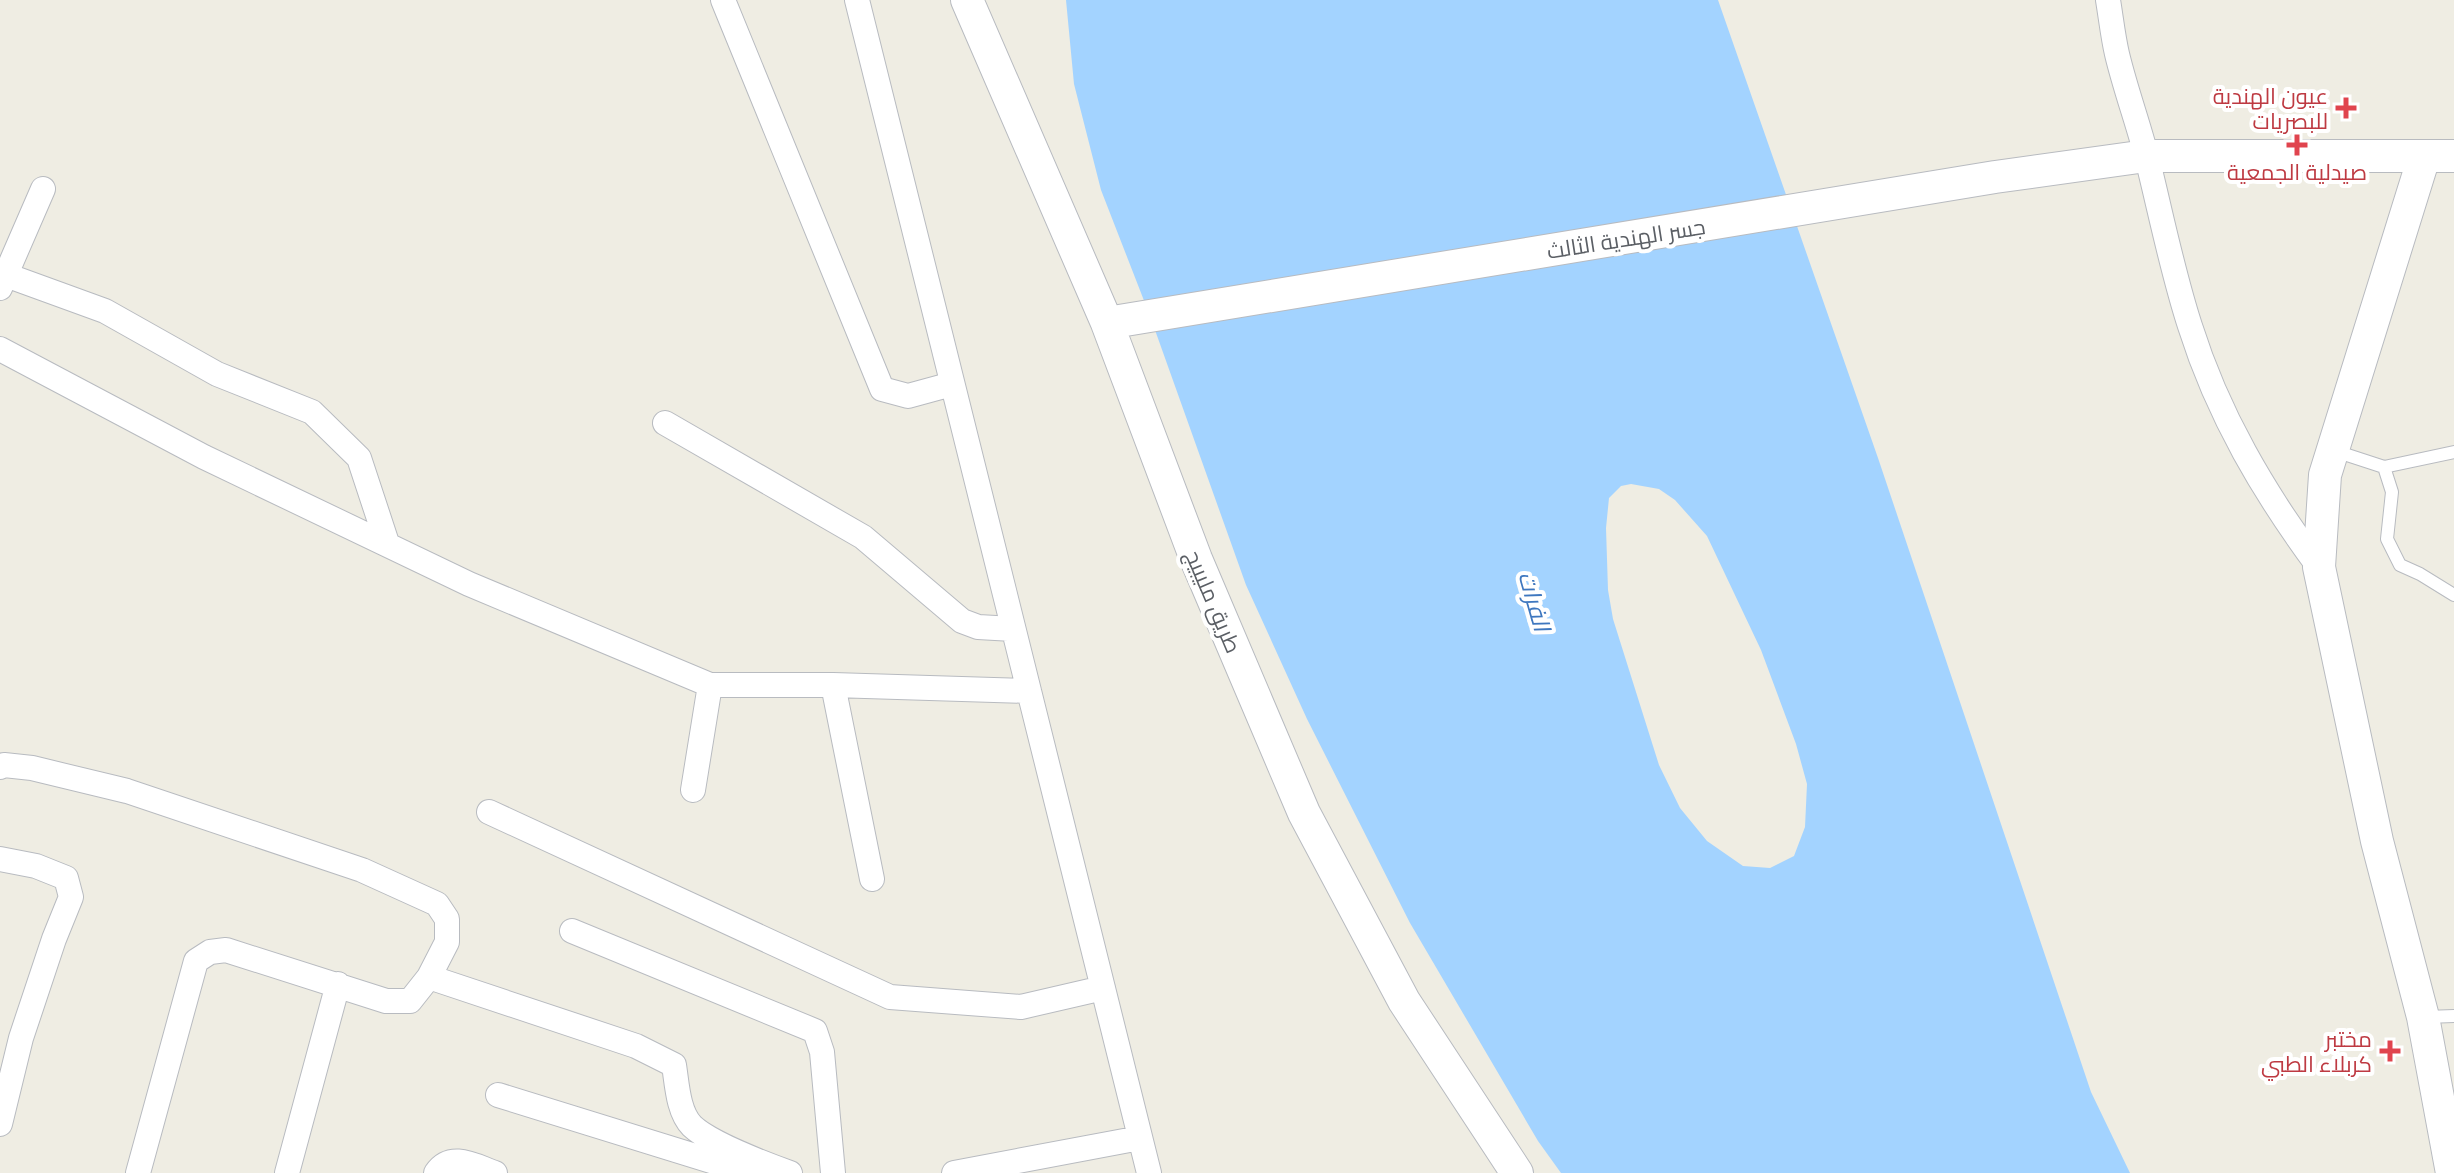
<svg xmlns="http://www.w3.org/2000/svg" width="2454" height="1173" viewBox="0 0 2454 1173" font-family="'IBM Plex Sans',Cairo,sans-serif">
	<rect width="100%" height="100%" fill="#efede3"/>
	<path fill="#a3d3ff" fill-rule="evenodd" d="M1066,0H1718L1878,458L2091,1092L2130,1173H1561L1538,1141L1410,923L1307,719L1246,585L1150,316L1101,190L1074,84ZM1631,484L1659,489L1675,500L1707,536L1761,650L1796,744L1807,784L1805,827L1794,856L1770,868L1743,866L1707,841L1680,808L1659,765L1613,619L1608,590L1606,528L1609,498L1621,486Z"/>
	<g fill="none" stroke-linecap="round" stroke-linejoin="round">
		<defs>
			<path id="service" d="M2335,451L2384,467L2392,492L2387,539L2400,565L2420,574L2454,595
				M2384,467L2454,452
				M2426,1017L2454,1016"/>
			<path id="minor" d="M723,0L882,389L908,396L952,384
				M857,0L1149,1173
				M2108,0C2111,18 2113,37 2117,54C2126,92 2140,128 2149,166C2162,219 2173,274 2190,326C2218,415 2264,493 2319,567
				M6,275L105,311L217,374L312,412L359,458L387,543
				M0,288L43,189
				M0,349L204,457L469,584L710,685H833L1029,691
				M665,423L863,537L962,621L978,627L1013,629
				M833,685L872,879
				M0,767L4,765L32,768L127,791L362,870L437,904L447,919V942L429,977
				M693,790L710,685
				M489,812L890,997L1021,1007L1103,988
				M0,859L36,866L66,878L71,897L54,939L21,1038L0,1124
				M572,931L815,1031L822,1052L833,1173
				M498,1095L737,1169L761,1167
				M138,1173L196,961L210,952L226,950L386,1001H410L429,977L636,1046L674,1065C677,1084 678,1112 692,1126C710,1143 765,1164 790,1173
				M287,1173L338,984
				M436,1173C451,1151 475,1166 495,1173
				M954,1173L1140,1138"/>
			<path id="tertiary" d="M967,0L1107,323L1196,559L1304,813L1404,1001L1517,1173
				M2424,157L2325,475L2319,567L2377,841L2423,1017L2452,1173
				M1107,323L1995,177L2146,156H2454"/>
		</defs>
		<use href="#service" stroke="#b8bbc0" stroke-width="14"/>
		<use href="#minor" stroke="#b8bbc0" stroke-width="26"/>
		<use href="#tertiary" stroke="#b8bbc0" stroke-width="34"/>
		<use href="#service" stroke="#fff" stroke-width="12"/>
		<use href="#minor" stroke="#fff" stroke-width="24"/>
		<use href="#tertiary" stroke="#fff" stroke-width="32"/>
	</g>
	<g fill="#e0444e" stroke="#fff" stroke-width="3">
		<path d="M2342 96h8v8h8v8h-8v8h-8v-8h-8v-8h8z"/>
		<path d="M2293 133h8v8h8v8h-8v8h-8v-8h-8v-8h8z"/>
		<path d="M2386 1039h8v8h8v8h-8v8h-8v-8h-8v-8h8z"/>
	</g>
	<g text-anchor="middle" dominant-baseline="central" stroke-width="8" stroke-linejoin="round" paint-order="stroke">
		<g font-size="22" fill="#be3a42" stroke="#fff" text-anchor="end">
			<text x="2328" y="95">عيون الهندية<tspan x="2328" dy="25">للبصريات</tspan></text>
			<text x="2297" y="171" text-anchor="middle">صيدلية الجمعية</text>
			<text x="2372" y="1038">مختبر<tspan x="2372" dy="25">كربلاء الطبي</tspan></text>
		</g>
		<g font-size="22" fill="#5b5f65" stroke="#fff">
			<text transform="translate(1626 238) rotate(-9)">جسر الهندية الثالث</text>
			<text transform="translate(1214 601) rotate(67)">طريق مليبيج</text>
		</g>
		<g font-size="24" font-style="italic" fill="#3e77bf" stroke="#fff">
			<text transform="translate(1535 601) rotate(74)">الفرات</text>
		</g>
	</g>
</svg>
